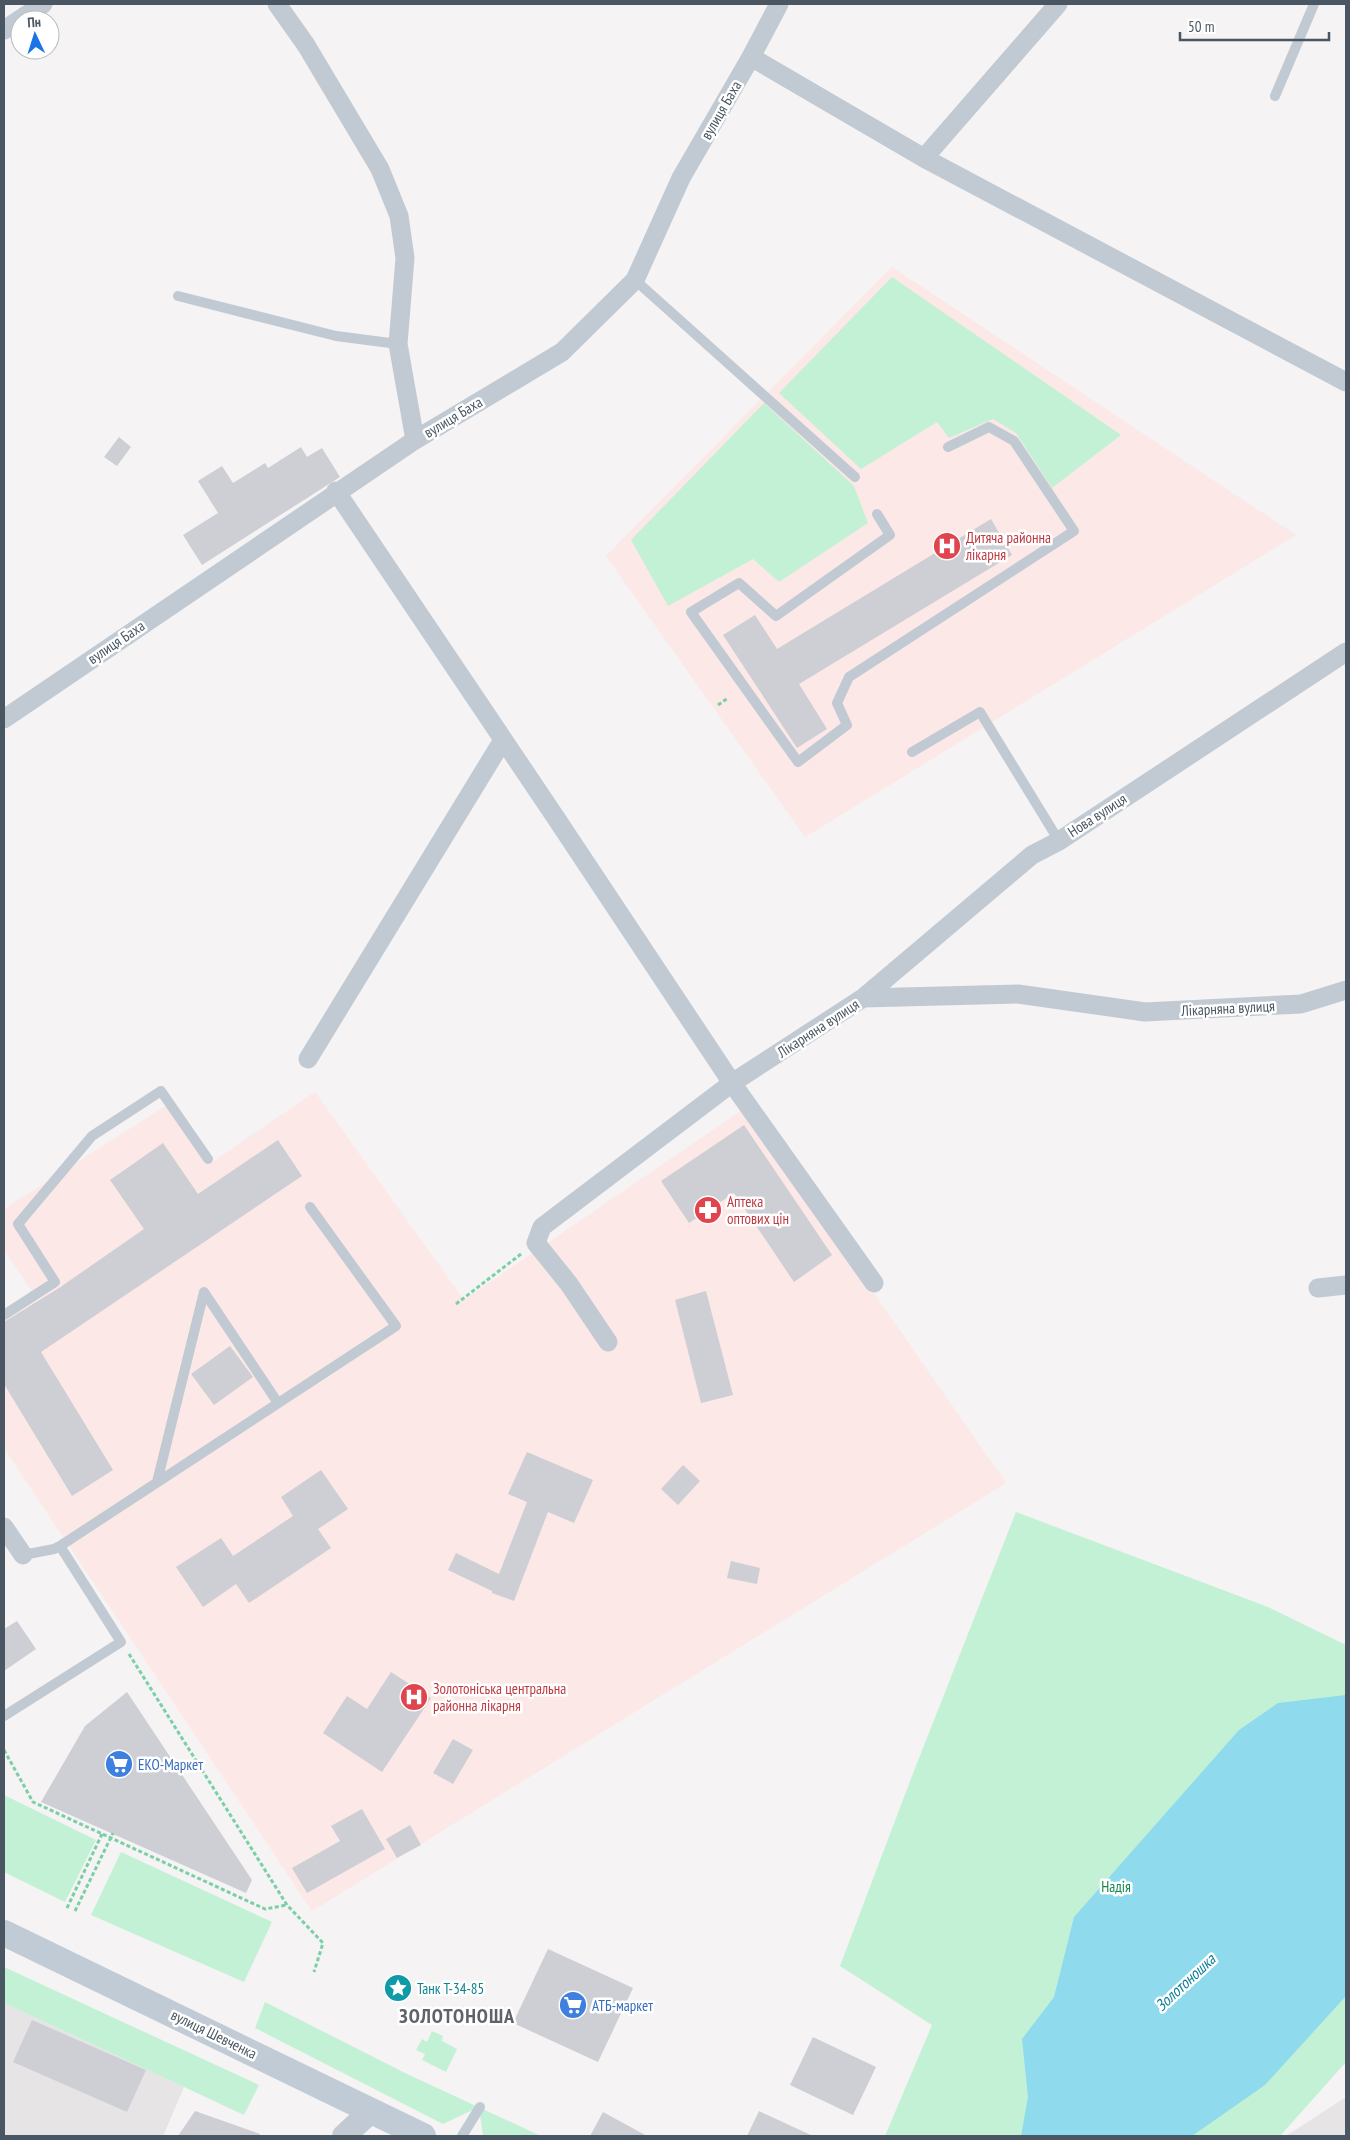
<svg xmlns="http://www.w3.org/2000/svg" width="1350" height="2140" viewBox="0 0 1350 2140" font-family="'PT Sans Narrow',sans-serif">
	<rect width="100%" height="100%" fill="#f5f3f3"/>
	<path fill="#e6e4e5" d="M4,2003L184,2087L163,2136H4Z
		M1346,2097V2136H1286Z"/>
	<path fill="#fce8e6" d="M892,267L1296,535L805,837L606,556Z
		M315,1092L464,1300L745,1108L1006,1483L312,1911L4,1448V1313L34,1294L4,1249V1209L167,1105L208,1165Z"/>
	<path fill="#c3f1d5" d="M892,277L1121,435L1052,488L1016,433L993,419L949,438L937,422L861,469L779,393Z
		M764,403L854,486L868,523L779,582L753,559L668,606L631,540Z
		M1016,1512L1268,1607L1346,1645V2062L1280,2136H885L932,2025L840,1966L912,1776Z
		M4,1795L96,1840L65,1902L4,1872Z
		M121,1852L272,1922L244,1982L91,1915Z
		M4,1967L259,2085L244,2115L4,2003Z
		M265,2002L407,2074L541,2136H483L479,2107L443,2124L255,2028Z
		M432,2031L443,2036L442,2041L457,2049L446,2072L422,2060L425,2054L416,2050L422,2039L427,2042Z"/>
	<path fill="#90daee" d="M1346,1695V1996L1265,2085L1192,2136H1021L1028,2097L1022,2039L1054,1997L1074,1917L1239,1730L1278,1703Z"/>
	<path fill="#cdcfd5" d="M119,437L131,447L117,466L104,457Z
		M301,447L307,457L322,448L340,477L202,565L183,535L218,513L198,481L222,466L233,483L265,463L268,468Z
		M991,519L1012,555L799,684L827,729L797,748L723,635L755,615L777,649Z
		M744,1125L832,1255L794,1282L734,1193L689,1223L661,1181Z
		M278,1140L302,1176L41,1352L113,1470L72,1496L4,1384V1322L59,1288L144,1229L110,1180L163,1143L198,1194Z
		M706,1291L733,1395L701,1403L675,1300Z
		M230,1346L253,1377L214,1405L191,1374Z
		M527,1452L593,1480L574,1523L548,1512L514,1601L492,1593V1591L448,1570L456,1553L499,1574L527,1502L508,1494Z
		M683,1465L700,1481L678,1505L661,1489Z
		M321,1470L348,1509L318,1529L331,1548L249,1603L236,1584L203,1607L176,1567L221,1538L233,1556L293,1516L281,1497Z
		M731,1561L760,1568L757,1584L727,1578Z
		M17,1621L36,1649L4,1671V1629Z
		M391,1672L431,1698L382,1772L323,1733L347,1696L367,1709Z
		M127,1692L252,1880L246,1893L41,1802L85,1726Z
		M453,1739L473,1750L453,1784L433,1773Z
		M362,1809L385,1849L307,1893L292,1868L340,1841L331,1826Z
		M410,1825L421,1845L397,1858L386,1839Z
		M548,1949L633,1988L598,2062L513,2023Z
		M32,2020L146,2070L127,2112L13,2062Z
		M813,2037L876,2067L853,2115L790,2085Z
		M195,2111L260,2134L259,2136H178Z
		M759,2111L813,2136H747Z
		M603,2112L647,2136H590Z"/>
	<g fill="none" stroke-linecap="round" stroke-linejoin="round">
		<path stroke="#7ad0a6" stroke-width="3" stroke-dasharray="4 2.5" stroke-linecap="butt" d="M718,705L728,698
			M456,1304L521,1254
			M129,1654L287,1905L323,1943L314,1972
			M4,1750L33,1802L265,1909L287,1905
			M67,1908L102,1834
			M75,1911L113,1833"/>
		<path stroke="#c1cad2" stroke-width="10" d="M1275,96L1314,4
			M635,280L855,477
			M178,296L336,336L398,344
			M877,514L890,535L776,616L739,583L691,612L798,762L847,725L837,703L849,677L1074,531L1014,441L989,427L948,447
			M912,752L980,712L1059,841
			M4,1315L55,1282L18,1224L92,1136L161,1091L208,1159
			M157,1482L204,1292L278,1403
			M23,1555L54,1549L60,1546L396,1326L310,1207
			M4,1716L121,1642L60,1546
			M462,2136L480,2107"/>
		<path stroke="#c1cad2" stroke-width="19" d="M277,4L306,45L380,169L399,216L405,258L398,344L415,440
			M4,30L43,4
			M751,57L924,158L1346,382
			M924,158L1058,4
			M336,491L556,818L732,1083L874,1283
			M4,719L415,440L562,352L635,280L681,178L751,57L779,4
			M863,998L1018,994L1145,1012L1301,1004L1346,990
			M308,1059L503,740
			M1318,1288L1346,1285
			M608,1342L569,1284L536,1243L542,1227L732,1083L863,998L1032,855L1059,841L1346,652
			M4,1527L23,1555"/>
		<path stroke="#c1cad2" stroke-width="24" d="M344,2136L371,2111"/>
		<path stroke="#c1cbd6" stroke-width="26" d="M4,1933L423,2136"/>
	</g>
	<defs>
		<symbol id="hospital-disc" viewBox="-11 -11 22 22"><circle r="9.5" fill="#e0444e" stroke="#fff"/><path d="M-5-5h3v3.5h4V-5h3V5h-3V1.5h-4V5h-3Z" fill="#fff"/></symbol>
		<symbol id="pharmacy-disc" viewBox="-11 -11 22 22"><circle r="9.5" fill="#e0444e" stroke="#fff"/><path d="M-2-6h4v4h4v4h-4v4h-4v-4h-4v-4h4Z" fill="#fff"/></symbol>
		<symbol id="supermarket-disc" viewBox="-11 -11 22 22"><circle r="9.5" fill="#3f7fe0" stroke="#fff"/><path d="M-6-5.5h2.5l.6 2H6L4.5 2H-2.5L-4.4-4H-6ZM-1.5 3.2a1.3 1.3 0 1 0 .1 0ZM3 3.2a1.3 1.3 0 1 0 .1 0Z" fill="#fff"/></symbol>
		<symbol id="sight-disc" viewBox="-11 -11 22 22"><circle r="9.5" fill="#0f9aa8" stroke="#fff"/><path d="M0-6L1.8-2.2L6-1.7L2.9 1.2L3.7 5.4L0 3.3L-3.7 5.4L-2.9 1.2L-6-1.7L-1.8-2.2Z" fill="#fff"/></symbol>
	</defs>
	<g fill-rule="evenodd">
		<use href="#hospital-disc" x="931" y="530" width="32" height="32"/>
		<use href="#pharmacy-disc" x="692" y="1194" width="32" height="32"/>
		<use href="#hospital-disc" x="398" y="1681" width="32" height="32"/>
		<use href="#supermarket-disc" x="103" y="1748" width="32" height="32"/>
		<use href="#sight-disc" x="382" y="1972" width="32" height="32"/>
		<use href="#supermarket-disc" x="557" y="1989" width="32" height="32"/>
	</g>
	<g text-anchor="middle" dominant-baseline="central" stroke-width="5" stroke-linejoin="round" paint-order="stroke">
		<g font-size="15" fill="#4a5661" stroke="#fff">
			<text transform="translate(721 110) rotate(-60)">вулиця Баха</text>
			<text transform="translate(453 417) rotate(-31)">вулиця Баха</text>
			<text transform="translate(116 642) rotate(-34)">вулиця Баха</text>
			<text transform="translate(1097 815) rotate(-33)">Нова вулиця</text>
			<text transform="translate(1228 1008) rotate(-3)">Лікарняна вулиця</text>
			<text transform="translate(818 1028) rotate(-33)">Лікарняна вулиця</text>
			<text transform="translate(214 2034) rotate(26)">вулиця Шевченка</text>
		</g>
		<g font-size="15" fill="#be3a42" stroke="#fff" text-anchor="start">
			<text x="966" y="537">Дитяча районна<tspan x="966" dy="17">лікарня</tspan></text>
			<text x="727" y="1201">Аптека<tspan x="727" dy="17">оптових цін</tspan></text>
			<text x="433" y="1688">Золотоніська центральна<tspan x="433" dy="17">районна лікарня</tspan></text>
		</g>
		<g font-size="15" fill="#366cbe" stroke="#fff" text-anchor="start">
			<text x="138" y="1764">ЕКО-Маркет</text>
			<text x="592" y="2005">АТБ-маркет</text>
		</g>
		<g font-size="15" fill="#17864f" stroke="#fff">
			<text x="1116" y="1886">Надія</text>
		</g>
		<g font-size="15" fill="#0d838f" stroke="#fff" text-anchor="start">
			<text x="417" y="1988">Танк Т-34-85</text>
		</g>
		<g font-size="16" font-style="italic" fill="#0c7c9b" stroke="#fff">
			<text transform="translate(1185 1982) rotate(-43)">Золотоношка</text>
		</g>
		<g font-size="20" font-weight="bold" letter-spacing="1" fill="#5f6368" stroke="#fff">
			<text x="457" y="2016">ЗОЛОТОНОША</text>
		</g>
	</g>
	<rect width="1350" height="2140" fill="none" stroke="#4a5661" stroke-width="10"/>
	<g transform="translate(35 35) rotate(356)"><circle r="24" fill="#ffffff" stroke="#b7bbc0"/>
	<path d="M0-4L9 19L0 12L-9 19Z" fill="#1a73e8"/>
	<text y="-8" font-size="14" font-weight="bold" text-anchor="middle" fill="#4a5661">Пн</text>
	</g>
	<path d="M1180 32v8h149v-8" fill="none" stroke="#4a5661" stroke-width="2.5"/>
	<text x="1188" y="32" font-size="15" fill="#4a5661" stroke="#ffffff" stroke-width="4" paint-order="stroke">50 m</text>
</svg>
